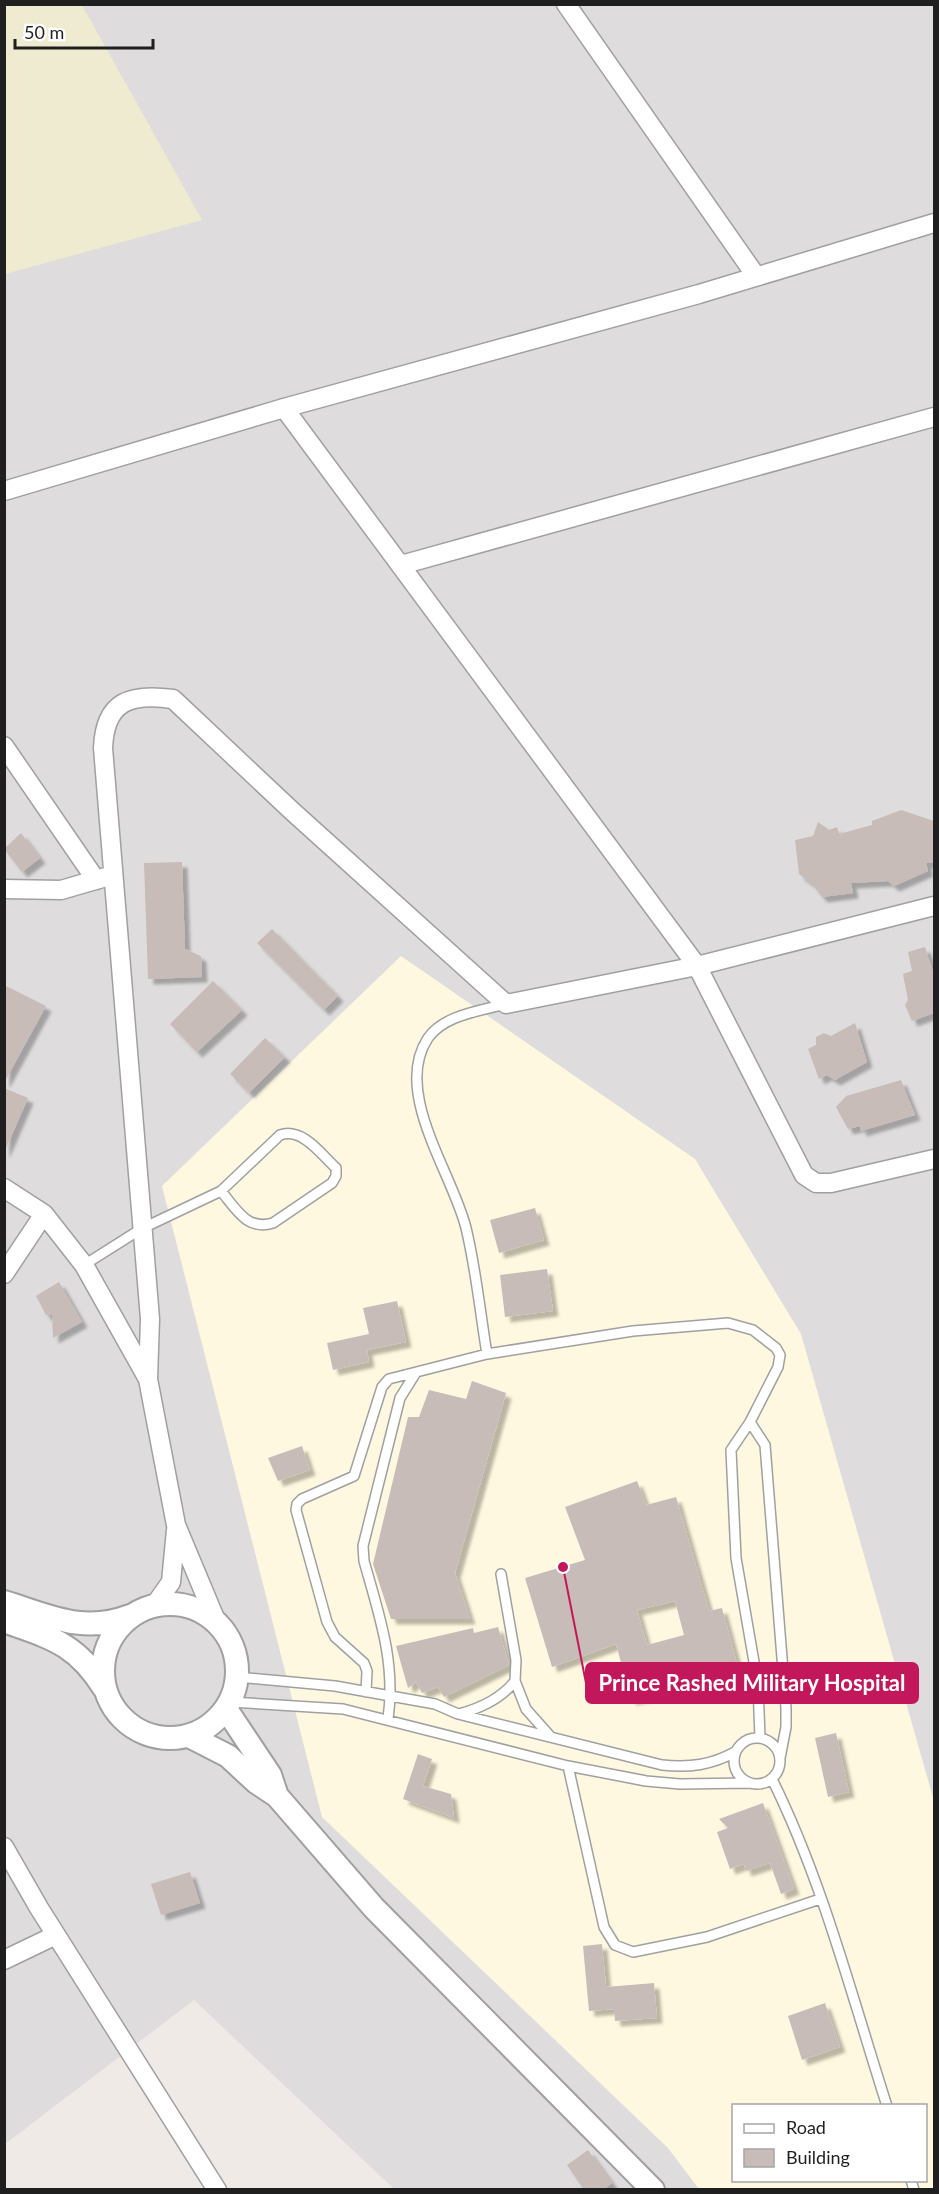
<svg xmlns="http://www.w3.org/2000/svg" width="939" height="2194" viewBox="0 0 939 2194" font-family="Lato,sans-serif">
	<defs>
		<filter id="shadow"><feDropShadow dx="5.5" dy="5.5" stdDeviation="1.5" flood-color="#0004"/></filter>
	</defs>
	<rect width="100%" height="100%" fill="#f0eae6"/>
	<path fill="#dedcdd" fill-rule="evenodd" d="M5,5H934V2189H394L194,2000L5,2144ZM734,2106H926V2180H734Z"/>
	<path fill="#fff8e0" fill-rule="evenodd" d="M401,956L695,1159L801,1334L934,1801V2189H699L668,2148L322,1817L162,1186ZM734,2106H926V2180H734Z"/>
	<path fill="#efebd1" d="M5,4L82,5L202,220L5,274Z"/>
	<path fill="#c8bcb9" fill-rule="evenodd" filter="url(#shadow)" d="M901,810L934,821V862L926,863L928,871L894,886L888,881L851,883L853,893L822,897L812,884L799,874L795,840L813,836L818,822L829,830L837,827L839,834L872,825V821Z
		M21,833L40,858L22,872L4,849Z
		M182,862L185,949L201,956L202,977L148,979L144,863Z
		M272,929L338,996L324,1010L257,943Z
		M925,947L934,975V1013L912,1021L905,1005L908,1000L903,974L912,971L908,952Z
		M213,981L242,1010L197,1052L170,1024Z
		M4,985L46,1006L4,1083Z
		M855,1023L867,1062L835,1080L827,1075L819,1079L808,1049L816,1045V1037L824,1033L831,1036Z
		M265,1038L285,1057L249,1093L230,1074Z
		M901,1080L915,1115L861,1131L860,1126L848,1129L836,1107L846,1096Z
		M4,1088L28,1098L4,1153Z
		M535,1208L544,1240L499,1253L490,1220Z
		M547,1269L553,1311L505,1317L500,1275Z
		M59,1282L82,1322L53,1338L52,1315H46L36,1296Z
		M397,1301L406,1342L367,1350L369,1362L333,1370L327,1343L369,1334L363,1308Z
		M472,1381L506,1393L455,1573L470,1619H391L373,1564L408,1417H419L429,1390L466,1399Z
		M302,1446L310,1470L278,1481L268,1458Z
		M637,1481L646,1505L676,1497L709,1611L722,1608L742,1682L694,1695L688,1676L653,1686L651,1695L631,1700L616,1644L552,1667L525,1578L585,1560L565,1507ZM675,1601L684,1635L647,1645L637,1610Z
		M498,1627L509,1665L444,1697L438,1687L422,1693L416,1682L408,1688L396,1646L473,1628L474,1633Z
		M836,1733L849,1792L828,1797L815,1738Z
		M418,1754L432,1759L423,1786L451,1794L454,1818L403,1799Z
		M763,1803L794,1889L781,1894L770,1863L746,1871L744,1864L730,1869L717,1832L728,1828L719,1819Z
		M190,1872L200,1903L161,1915L151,1884Z
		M602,1944L606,1987L654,1983L657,2018L615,2021L614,2009L589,2011L583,1946Z
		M825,2003L840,2047L802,2060L788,2016Z
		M588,2150L612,2183L603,2190H584L567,2165Z"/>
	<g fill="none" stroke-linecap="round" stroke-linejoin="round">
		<defs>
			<path id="service" d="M84,1265L141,1229L221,1191L280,1135C302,1127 321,1154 336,1168V1176L332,1183L273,1223C247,1231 236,1209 221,1191
				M487,1354C480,1312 476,1269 466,1228C453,1174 392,1092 428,1038C444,1015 480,1011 505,1004
				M750,1422L765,1445L786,1708V1727L780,1758
				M501,1574L516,1660L515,1681L526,1709L550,1736
				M237,1677L335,1686L435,1704L458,1714L662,1765C690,1768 711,1765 735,1752
				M366,1692L367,1671L364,1663L335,1637L327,1622L296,1510L297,1504L302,1499L354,1476L382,1387L389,1379L487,1354L633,1331L728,1323L753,1330L776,1348L780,1355L778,1367L750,1422L731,1450L736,1558L758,1685L760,1738
				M230,1702L343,1709L568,1766L646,1781L680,1784L750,1783
				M459,1714C481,1708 501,1699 515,1681
				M388,1719C396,1662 379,1615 364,1561L363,1546L400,1398L415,1374
				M734 1761a23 23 0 1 1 46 0a23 23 0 1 1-46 0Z
				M568,1766L604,1927L615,1945L633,1952L707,1937L820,1899
				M772,1779C823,1882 852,1997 887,2106
				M911,2180L914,2190"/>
			<path id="minor" d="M566,4L756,276
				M284,408L697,966L804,1175L816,1183H831L934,1159
				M4,491L284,408L699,294L934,223
				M401,565L934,417
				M4,746L96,880
				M4,889L61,890L106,877
				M4,1188L44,1214L84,1265L148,1379L176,1525L217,1623
				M4,1274L44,1214
				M148,1379L150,1319L103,748C105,701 130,693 173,699L292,811L506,1004L697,966L934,906
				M154,1606L171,1582L176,1530
				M4,1847L39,1908L217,2190
				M4,1960L56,1935"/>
			<path id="tertiary" d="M4,1602C50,1616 83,1634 130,1616
				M103 1671a67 67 0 1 1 134 0a67 67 0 1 1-134 0Z
				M4,1621C51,1638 76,1643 104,1688
				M226,1709L270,1775L277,1796
				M189,1736L228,1756L256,1782L277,1796L374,1908L653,2190"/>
		</defs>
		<use href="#service" stroke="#a0a0a0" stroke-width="12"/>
		<use href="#minor" stroke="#a0a0a0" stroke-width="21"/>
		<use href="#tertiary" stroke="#a0a0a0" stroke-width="26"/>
		<use href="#service" stroke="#fff" stroke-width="9"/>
		<use href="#minor" stroke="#fff" stroke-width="18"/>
		<use href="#tertiary" stroke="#fff" stroke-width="22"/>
	</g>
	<path fill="none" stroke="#c2185b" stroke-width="2" d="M563 1567L586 1683"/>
	<circle fill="#c2185b" stroke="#fff" stroke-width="2" cx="563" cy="1567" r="6"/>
	<rect fill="#c2185b" stroke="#c2185b" stroke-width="2" x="586" y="1663" width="332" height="40" rx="6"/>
	<g font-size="22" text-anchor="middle" font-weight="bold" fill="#fff">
		<text x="752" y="1691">Prince Rashed Military Hospital</text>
	</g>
	<rect width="939" height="2194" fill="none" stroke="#1f1f1f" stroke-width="12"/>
	<rect x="732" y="2104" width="195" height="78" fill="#ffffff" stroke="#a5a5a5" stroke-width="1.5"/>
	<rect x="744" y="2124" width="30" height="9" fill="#ffffff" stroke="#a5a5a5" stroke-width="1.5"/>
	<text x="786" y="2134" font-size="18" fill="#1f1f1f">Road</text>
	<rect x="744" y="2149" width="30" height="18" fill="#c8bcb9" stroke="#a5a5a5" stroke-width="1.5"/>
	<text x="786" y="2164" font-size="18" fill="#1f1f1f">Building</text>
	<path d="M15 39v9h138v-9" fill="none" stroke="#1f1f1f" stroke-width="3"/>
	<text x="24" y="39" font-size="18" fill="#1f1f1f" stroke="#ffffff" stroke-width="4.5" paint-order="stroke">50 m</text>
</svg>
